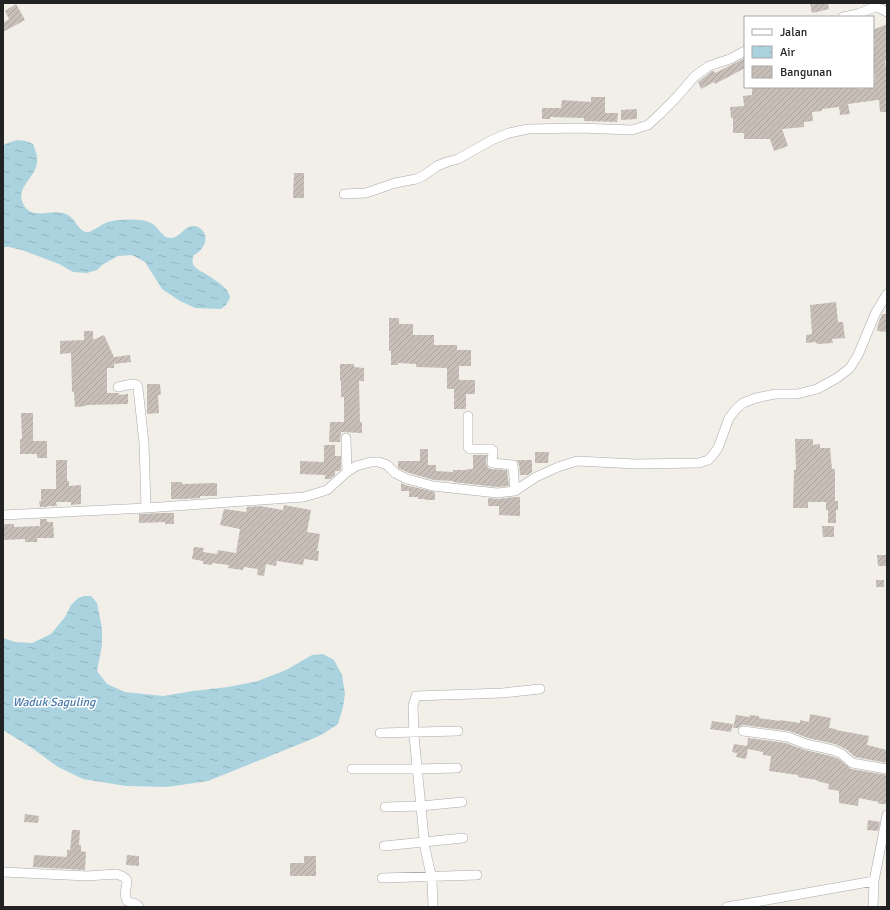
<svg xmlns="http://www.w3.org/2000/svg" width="890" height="910" viewBox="0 0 890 910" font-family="Signika,sans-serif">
	<defs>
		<pattern id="water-ripples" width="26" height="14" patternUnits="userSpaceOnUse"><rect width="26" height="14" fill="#aad3df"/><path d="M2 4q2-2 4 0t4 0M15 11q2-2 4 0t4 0" fill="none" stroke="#92b5bf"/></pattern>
		<pattern id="building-hatch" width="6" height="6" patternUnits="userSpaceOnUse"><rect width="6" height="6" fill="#c7bfb8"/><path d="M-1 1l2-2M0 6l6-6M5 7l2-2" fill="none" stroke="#aba49e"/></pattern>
	</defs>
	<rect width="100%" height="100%" fill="#f2efe9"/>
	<path fill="url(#water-ripples)" d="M17,140L26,141L33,144C35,150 38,155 37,162C37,175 17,187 22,201C30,224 52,206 68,215C74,218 77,227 83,231C85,232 87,232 89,232C96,229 102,224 108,222C117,219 143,218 151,223C158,226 161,237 170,238C180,239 184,225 194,226C197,226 200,228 202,230C210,239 203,250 194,255C189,266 197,269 206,274C211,277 226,287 228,292C229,294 230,296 230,298L226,305L221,309L195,308L180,301L162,289L145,262L132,255L118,256L102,265L97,270L87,273L73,272L59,264L22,250L9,247H3V147L5,144Z
		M84,596H91L97,603L102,628V645L97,671L107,684L125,692L163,696L193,691L228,687L258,681L286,670L312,655L323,654L334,660L342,675L345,694L343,707L338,724L323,734L312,739L208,781L167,787L126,786L83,779L58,767L32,748L3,730V638L15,642L32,643L51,634L65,617L71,605L78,598Z"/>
	<path fill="url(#building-hatch)" d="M810,3H828L829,9L812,13Z
		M16,4L25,20L3,32V23L9,19L5,11Z
		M887,24V61H885L887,76V112H880L879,100H877L848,104L850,114L840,115L839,107L822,109V111L812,112L813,121L804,122V127L782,129L788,146L774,151L770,139H744V133H733V118H731L730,107L744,106L743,96L752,95V88L764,87H858V89L874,87V80H875L873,59V47L875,46L874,41H875L873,35V30Z
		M745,58V68L715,84L714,82L701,89L698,82L712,71H714L715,73Z
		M591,97H605V113H618L617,122L584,121V118L550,117V119H542V108H561L562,100L591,102Z
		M637,109V119L621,120V110Z
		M294,173H304V198H293Z
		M836,302L838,322H843L845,338L832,339L833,343L817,344L816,342L806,343V335L812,334L810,305Z
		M882,314H887V332L877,331L878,324Z
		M389,318H399V324H413V335H434V345H457V350H471V366H459V380H475V394H466V409H454V389H447V368L416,367V364L398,363V365H391V351H389Z
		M84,331H93V340L104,335L114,357L130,355L131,362L114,364V368H107V393H119V395L128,394V404L86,405V406L75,407L74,392H72L71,353L60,354V341L84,340Z
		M340,364H354V367L364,368V381H359L360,422H362V433L341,432L340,442H329L330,422H344V397H341V381H340Z
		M147,384H160L161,395H158L159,413L147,414Z
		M21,413H33V441H47V458H37V454H20V439H22Z
		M795,439H813V445L820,444V448H830L832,469H835V501H838V510H836V523H828V510H826V502H808V508H793L794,470H796Z
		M324,445H335V456H341V469L339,471H335V475L330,479H325V475L300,474V461L324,462Z
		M420,449H428V465H436V471L453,472V470H467V469H473V455H487L486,463L488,468L491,469L507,470L509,486L497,487L453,482V481L434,480L409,473L398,468V461H420Z
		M535,452H549L548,463H535Z
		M56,460H67V481H69V486L81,485V504L71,505V502H56L57,506H47V507H40L39,501H41V489H56Z
		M517,460H532V472L528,475H520L519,464Z
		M171,482H182V484L217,483V496H200V498L185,499H171Z
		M401,483L405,485L435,492V500H425V499H418V497H409V491H401Z
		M515,497H520V516L499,515V506H488V498L498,499Z
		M284,505L311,510L307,532L320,534L317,551H319L318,561L304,559L303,565L277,561L276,566L266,564L264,576L257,575L258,569L244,567L243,570L228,568L229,565L212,563V565L203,564V561L192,559L194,547L204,548L203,552L217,554L218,550L236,553L240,529L220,525L224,509L246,512L247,507L260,506L283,510Z
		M161,513H174V524H165V522L139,523V514Z
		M40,519H47V522H53L54,538H37V542H25V539L3,540V524H14V527L40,526Z
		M822,526H834V537H823Z
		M877,555H886V566H878Z
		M876,580H884V587H876Z
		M810,714L831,718L829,728L836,729V730L869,736L867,745L887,750V763L855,757L846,749L835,744L808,738L789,731L744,725L740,726L738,728H733L736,715L749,717L750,715L759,716V718L780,721V720L800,723V720L809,722Z
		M712,721L733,724L731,732L710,729Z
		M748,738L786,743L805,750L831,756L839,759L851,769L887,775V804H878L879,802L859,798L858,806L839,803V791L828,789L829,784L817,781V780L798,777V775L769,771L771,756L763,755V752L748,749L746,759L736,757L737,753L732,752L734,744L747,746Z
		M25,814L39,816L38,823L24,822Z
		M868,820L880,822L878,831L867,830Z
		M72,830H80L79,845H81V851L86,852L85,870L33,867L34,855L67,857V850H70Z
		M127,855L139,856V866L126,865Z
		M304,856H316V876H290V863H304Z"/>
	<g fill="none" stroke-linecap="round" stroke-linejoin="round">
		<defs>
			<path id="minor" d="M876,3L879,8L887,12
				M843,17L858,14L877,6
				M344,194L366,193L395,183L416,179L423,176L437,166L447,162L458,159L492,140L509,133L528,129L579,128L632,130L648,125L660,114L675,99L695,76L709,66L730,59L745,51
				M118,387L127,385L134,384L137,385L138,388L144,443L146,508
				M468,416V447L470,449H491L493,451L492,463L513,465L515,491
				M346,438L347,472
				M3,515L146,508L304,497L327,490L347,472L356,466L371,462H379L387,465L395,473L407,479L433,486L497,493L515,491L536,477L558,467L577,461L636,464L699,463L708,460L712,456L718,448L729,418L736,409L743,403L756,398L775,394H797L817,389L837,378L850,368L858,355L876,312L887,294
				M743,731L788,737L806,744L833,750L842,754L852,763L887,769
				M380,733L458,731
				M352,769H418L457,768
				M385,807L421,806L462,802
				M384,846L463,838
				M3,872L87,876L116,874L122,876L126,879L127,882L125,894L127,901C131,904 135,901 139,907
				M382,878L477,875
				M433,907L432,880L425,848L414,736L413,706L416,696L502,693L540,689
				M727,907L874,881
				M873,907L874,881L887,815"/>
		</defs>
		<use href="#minor" stroke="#a9a9a9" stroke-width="10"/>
		<use href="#minor" stroke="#fff" stroke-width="9"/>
	</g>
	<g text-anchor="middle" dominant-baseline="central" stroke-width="3" stroke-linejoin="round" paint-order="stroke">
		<g font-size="12" font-style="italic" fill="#4a7aab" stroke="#fff">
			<text x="54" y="702">Waduk Saguling</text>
		</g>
	</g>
	<rect width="890" height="910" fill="none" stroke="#222222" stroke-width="8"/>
	<rect x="744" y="16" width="130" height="72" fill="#ffffff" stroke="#a7a7a7"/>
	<rect x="752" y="29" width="20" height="6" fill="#ffffff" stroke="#a7a7a7"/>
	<text x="780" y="36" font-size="12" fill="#222222">Jalan</text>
	<rect x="752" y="46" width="20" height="12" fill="url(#water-ripples)" stroke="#a7a7a7"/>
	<text x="780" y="56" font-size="12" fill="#222222">Air</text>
	<rect x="752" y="66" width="20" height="12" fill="url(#building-hatch)" stroke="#a7a7a7"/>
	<text x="780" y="76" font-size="12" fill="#222222">Bangunan</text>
</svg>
